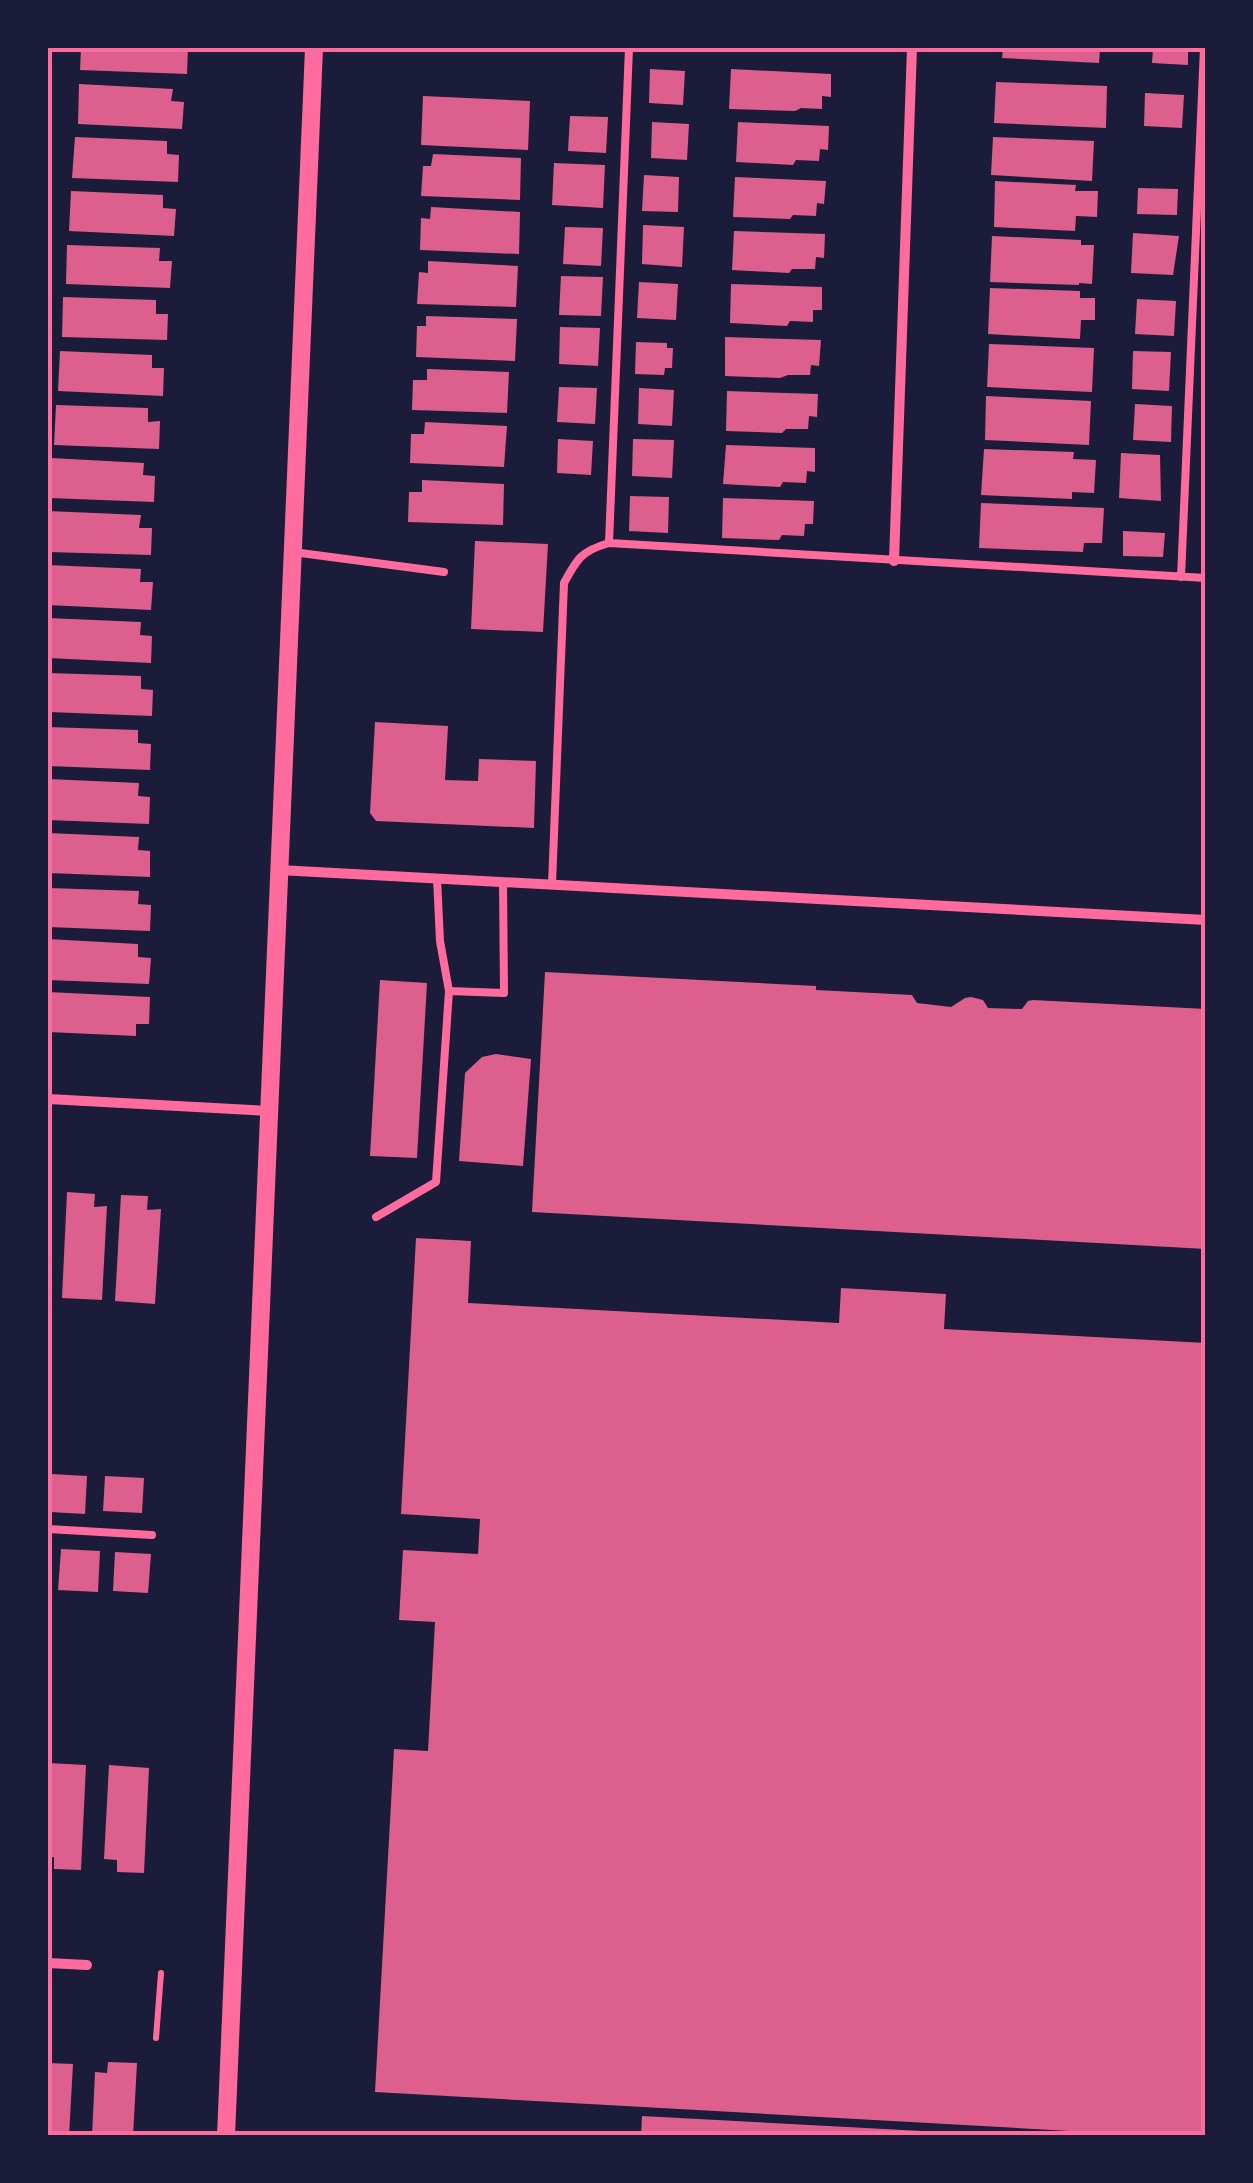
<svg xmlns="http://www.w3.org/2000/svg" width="1253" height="2183" viewBox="0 0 1253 2183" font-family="Manrope,sans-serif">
	<rect width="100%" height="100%" fill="#1b1b3a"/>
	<path fill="#dd5f8e" d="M81,48H188L187,74L80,70Z
		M1003,48H1100L1099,63L1002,58Z
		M1153,48H1188V65L1152,63Z
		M650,69L685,71L683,105L649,103Z
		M731,69L831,74V97L822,96V109L801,108L795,111L729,109Z
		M996,82L1107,86L1106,128L994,123Z
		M79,84L173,89L171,101L184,102L182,129L78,124Z
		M1145,93L1184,95L1182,128L1144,126Z
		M423,96L530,101L528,150L421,145Z
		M570,116L608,117L606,153L568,151Z
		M652,122L689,124L687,160L651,158Z
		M738,122L829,126L828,150L820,149L819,161L796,160L793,165L736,162Z
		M75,137L167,141V154L179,155L178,182L72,178Z
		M993,137L1094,141L1092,181L991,175Z
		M433,154L521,158L520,200L421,196L423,166H431Z
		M554,163L605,165L603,208L552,205Z
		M644,175L679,177L678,212L642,211Z
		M735,177L826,181L824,204L817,203L816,216L793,215L790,219L733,217Z
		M995,181L1076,185L1075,191H1098L1097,217L1076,216L1075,231L994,227Z
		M1138,188L1178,189L1177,215L1137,214Z
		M71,191L163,195V208L176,209L174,236L69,231Z
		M431,207L520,212L519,254L420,250L421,218L430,219Z
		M643,225L684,227L682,267L642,264Z
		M565,227L603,228L601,266L563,264Z
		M734,231L825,234L824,258L816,257L815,269H792L789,273L732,270Z
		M1133,233L1179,236L1173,275L1131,273Z
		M992,236L1081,240V245H1094L1092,284L1079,283V285L990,282Z
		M67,245L160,248L159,261H172L170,288L66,284Z
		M428,261L518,266L516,307L417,304L419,272L428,273Z
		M561,276L603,277L601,316L559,315Z
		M639,282L678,284L676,320L637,318Z
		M731,284L822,287V310H813V322L790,321L787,326L730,323Z
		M990,288L1080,291V298H1095V320H1081L1080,339L988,334Z
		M63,297L156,300V314H168L167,340L62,337Z
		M1137,299L1176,301L1174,336L1135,334Z
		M426,316L517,319L515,361L416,357L417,326H426Z
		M560,327L600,328L598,366L559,364Z
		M725,337L821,340L819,366L811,365L810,375H788L780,378L725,376Z
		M636,342L667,343V348H673L672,368H665L664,375L635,374Z
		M989,344L1094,348L1092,392L987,387Z
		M60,351L152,355V368H164L163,396L58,391Z
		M1133,351L1171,352L1169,391L1132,389Z
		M427,369L509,372L507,413L412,410L413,380H427Z
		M559,387L597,388L595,424L557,422Z
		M639,388L674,390L672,426L638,424Z
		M727,391L818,394L817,417L809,416L808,429H786L782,433L726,431Z
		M986,396L1091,401L1089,445L985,440Z
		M1135,404L1172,406L1171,442L1133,440Z
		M56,405L148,408V422L160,421L159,449L54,445Z
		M425,422L507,426L504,467L410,463L411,434H424Z
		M558,439L593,441L591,475L557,473Z
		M633,439L674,440L672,478L632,476Z
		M726,445L815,448V472L807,471L806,483L783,482L780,487L723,484Z
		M984,449L1074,452L1073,459L1096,460L1094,493L1072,492V499L981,495Z
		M1121,453L1160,455L1161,501L1119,498Z
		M51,458L144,463L143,475L155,476L154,502L49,498Z
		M422,480L504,484L503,525L408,522L409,492H422Z
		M630,496L669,497L668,533L629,531Z
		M723,498L814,501L813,524H805L804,536L782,535L779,540L722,538Z
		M981,503L1104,508L1102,543H1084L1083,552L979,548Z
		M48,511L141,515L139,528H152L151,555L48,552Z
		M1123,531L1165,533L1163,557L1123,556Z
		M475,541L548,544L543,632L471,629Z
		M48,565L141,569L140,582H153L151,610L48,605Z
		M48,618L141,622L140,635L152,636L151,663L48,658Z
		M49,673L141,676V689L153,690L152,716L48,712Z
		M375,722L448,726L445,780L478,781L479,759L536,761L534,828L376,821L370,813Z
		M48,727L138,730V743L151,744L150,770L48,766Z
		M48,779L139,783L138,796L150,797L149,824L48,820Z
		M48,833L139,837L138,850L150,851V877L48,873Z
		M48,888L139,891L138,904L151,905L150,931L48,927Z
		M48,939L138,944V957L151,958L149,984L48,980Z
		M545,972L816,986V990L912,995L917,1003L951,1007L965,998L971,997L983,1000L988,1008L1022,1009L1028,1001L1033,1000L1206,1009V1249L532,1212Z
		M380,980L427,983L417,1158L370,1156Z
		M48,992L150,997L149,1024H136V1036L48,1032Z
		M496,1054L531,1059L523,1166L459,1161L465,1073L482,1057Z
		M67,1192L95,1194L94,1207L107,1206L102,1300L62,1298Z
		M121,1195L148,1196L147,1210L161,1209L155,1304L115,1301Z
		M416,1238L471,1241L468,1303L839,1323L841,1288L946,1294L944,1329L1206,1343V2136H1104L1105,2133L375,2092L394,1749L428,1751L435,1622L399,1620L403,1550L478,1554L480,1519L401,1514Z
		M51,1474L87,1476L85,1514L50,1512Z
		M105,1476L144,1478L142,1513L103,1511Z
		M61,1549L100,1551L98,1592L58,1590Z
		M115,1552L151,1554L148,1593L113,1591Z
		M48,1763L86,1765L81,1870L54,1869V1857H48Z
		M109,1765L149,1768L144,1873L117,1872V1860L104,1859Z
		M108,2062L137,2063L133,2136H92L95,2072L107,2073Z
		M48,2063L73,2064L69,2136H48Z
		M642,2116L941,2132V2136H641Z"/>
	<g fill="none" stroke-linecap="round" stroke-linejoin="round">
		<path stroke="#ff6b9d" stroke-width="6" d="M156,2038L161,1973"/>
		<path stroke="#ff6b9d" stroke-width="8" d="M609,543L629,48
			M293,552L444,572
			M1181,577L1204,48
			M552,884L564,583C577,559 581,551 609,543L1206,578
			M449,991L504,993L503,882
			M376,1217L436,1182L449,991L440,941L437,878
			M48,1529L152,1535"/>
		<path stroke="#ff6b9d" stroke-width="10" d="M894,561L912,48
			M279,870L1206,920
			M48,1099L269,1111
			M48,1963L87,1965"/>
		<path stroke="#ff6b9d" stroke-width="18" d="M226,2136L314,48"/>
	</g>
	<rect width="1253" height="2183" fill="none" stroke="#1b1b3a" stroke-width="100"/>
	<rect x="50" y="50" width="1153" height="2083" fill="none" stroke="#ff6b9d" stroke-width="4"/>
</svg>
